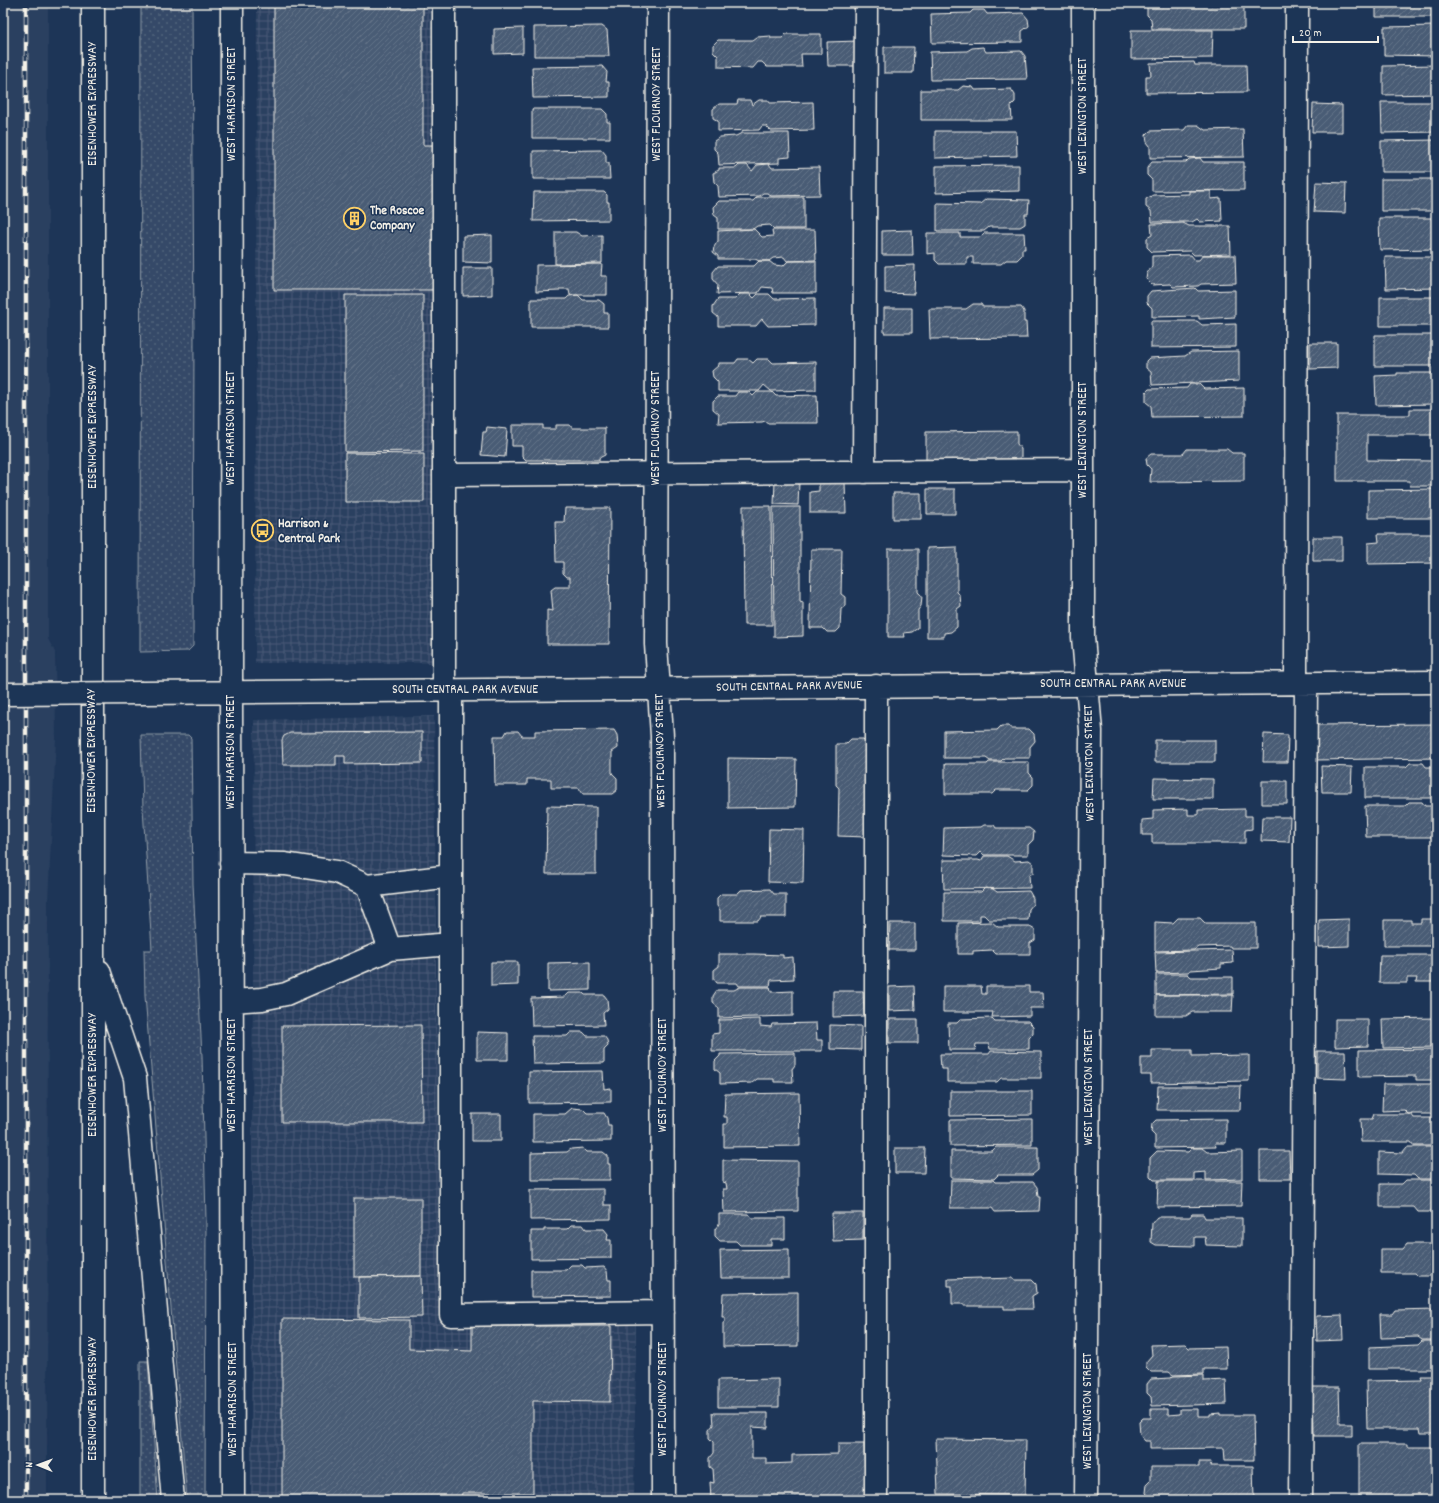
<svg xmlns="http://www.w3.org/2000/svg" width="1439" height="1503" viewBox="0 0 1439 1503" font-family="Dekko,sans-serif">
	<defs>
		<pattern id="industrial-grid" width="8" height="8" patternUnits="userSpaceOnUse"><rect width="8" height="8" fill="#2a4060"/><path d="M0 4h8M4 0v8" fill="none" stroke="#4a5c77"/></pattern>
		<pattern id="grass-dots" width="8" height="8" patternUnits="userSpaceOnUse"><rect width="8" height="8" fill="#354a67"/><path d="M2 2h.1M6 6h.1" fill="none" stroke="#53657d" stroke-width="1.8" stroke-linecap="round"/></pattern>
		<pattern id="building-hatch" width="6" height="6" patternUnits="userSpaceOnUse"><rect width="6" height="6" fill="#485b74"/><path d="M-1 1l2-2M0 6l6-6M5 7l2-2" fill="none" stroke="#637388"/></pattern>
	</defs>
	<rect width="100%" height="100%" fill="#1d3557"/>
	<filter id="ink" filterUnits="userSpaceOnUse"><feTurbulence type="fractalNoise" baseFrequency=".025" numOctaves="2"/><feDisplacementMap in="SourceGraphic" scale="8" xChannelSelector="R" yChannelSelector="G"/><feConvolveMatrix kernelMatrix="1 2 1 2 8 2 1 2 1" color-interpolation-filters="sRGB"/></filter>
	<g filter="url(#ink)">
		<path fill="#2a4060" d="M3,3H48V639L55,652L56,739L48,902L47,1500H3Z"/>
		<path fill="url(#industrial-grid)" d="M257,3H434V663H255Z
			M434,716L439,1319L636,1323L634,1500H251L254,720Z"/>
		<path fill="url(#grass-dots)" stroke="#949ea8" d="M141,3H192L194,336L193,646L188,651L140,652Z
			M141,735H188L191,738L193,884L202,1056L206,1220L205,1500H187L145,996L144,950H152L143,808Z
			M140,1361H148L158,1500H140Z"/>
		<path fill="url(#building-hatch)" stroke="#f4f1e8" d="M274,3H423V145H434V290H274Z
			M1151,3H1244V29H1152L1151,19L1147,15V6Z
			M1376,3H1436V17H1376Z
			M973,10H984L987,14L1023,13L1028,19L1029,26L1022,31V42L932,43L931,14L970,13Z
			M602,26L607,30L609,56H534V27Z
			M1436,26V56L1384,55V27Z
			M523,28V53L494,54V29Z
			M1131,30H1213L1212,58L1131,59Z
			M786,34H821V54H801L802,67H767L762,62H758L753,68L718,67V56L713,51V45L718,40H753L757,37L771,36L770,38H782Z
			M858,41L859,66H828L827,42Z
			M884,47H914L913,73H884Z
			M983,47L986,52L1021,51L1025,56L1027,79L931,80L930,52L967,51L972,48Z
			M1194,62L1195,65H1246L1247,92L1146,93V76H1151L1150,63Z
			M1436,65V94L1383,95V66Z
			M602,66L607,72L606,82H609V97L533,98L532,67Z
			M963,86L973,87L975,90L1011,89L1015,95V102L1011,106L1012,120H921V90H958Z
			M738,100H750L752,105L759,100H768L770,103L813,102L814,130L771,131L766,126H762L759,130L718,131V121L713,118V109L719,104H737Z
			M1381,102H1436V132L1382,133Z
			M1313,104L1342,105V132H1312Z
			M532,109H602L607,114V122H610V138H532Z
			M1188,125H1198L1205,130L1243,129L1244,157L1150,158V146L1147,142L1146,135L1150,131L1184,130Z
			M935,131H1016L1017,156L935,158Z
			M742,133H789L790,157L779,158V163L719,165L718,153L714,149V141L720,137L736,136Z
			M1436,140V172H1381V141Z
			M602,150L606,155V163H609L610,179H533V151Z
			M1200,158L1203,162H1244V190L1152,191V180L1147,175V168L1152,162H1186L1189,159Z
			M769,164L772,168L819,167L820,195L771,196L767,193H763L759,196L719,197L718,186L714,182L713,173L719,170V168H736L739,165H747L752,171L757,165Z
			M1019,165V191L936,193V166Z
			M1381,179H1436V211H1381Z
			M1316,182L1346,183L1345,213L1314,212Z
			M1189,191H1211V199L1221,198L1222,221L1200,222L1197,219L1192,222H1152L1151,211L1146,207V199L1153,195L1189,194Z
			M534,192H604L607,195V202H609V220L533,221Z
			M757,197H804V229H774L770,225L757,226L753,229H718V218L714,215L713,207L719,201H753Z
			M986,199L1029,200L1028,214H1025V224L1020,227H989L984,231H937V203L980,204Z
			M1379,218H1436V249L1380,250Z
			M1183,223L1189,226H1230L1231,254L1194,255L1190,251L1152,252L1147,247V238L1152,235L1151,224Z
			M754,229L762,237L773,236L772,230H815L816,260L787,261L784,257L773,258L769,261H759L755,259H718V256L713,252L714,247L718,241V231Z
			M912,230L913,255H882V231Z
			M555,232H576L582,236L602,235V263L555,264Z
			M927,233H960V237H980L984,233H1024L1025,249H1022V255L1017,260H1006L1001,264H973V257H967V264H939L935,260V253L927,254Z
			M492,235V263L463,262V236Z
			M1191,255L1195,260H1199L1203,255H1235L1236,283L1201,284L1198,286L1173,287L1170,284L1152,285L1146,279L1147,273L1152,267V256Z
			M1385,257H1436V288L1386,289Z
			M759,261H769L774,265L783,266L788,261H816V293H773L772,288L762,287L758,293L717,294L718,285L713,279V272L718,266H754Z
			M602,264L601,276H607V295H570L569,289H559V291L536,292V265Z
			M915,265L914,294L885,293V266Z
			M463,268H492V295L463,296Z
			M1195,288L1198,291L1235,290V317L1199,319V316L1152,317V308L1147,303V296L1151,291Z
			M740,294H750L754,298L758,294H769L774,299L815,298V325L768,326L762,319L756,326H718V317L713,313V306L718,299H735Z
			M345,295H423V451L345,452Z
			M578,295L583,300H599L604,304V313H608V327H531V299H566L569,296Z
			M1380,297H1436V326H1380Z
			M973,304H981L983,307H1021L1024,311V322H1026L1027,338L930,339L929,309H966Z
			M884,308H912V333H884Z
			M1151,321H1197L1202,325L1236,324V347L1151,348Z
			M1375,335H1436V366H1375Z
			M1310,343H1337V368L1310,369Z
			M1239,351V381L1152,385L1151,372L1146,368V361L1149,358L1185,356L1191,352Z
			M738,359H748L753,363L757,359H769L773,363L816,362V390L771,391L764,385L759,391H718V382L713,377L712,371L719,365V363H735Z
			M1397,373H1436V404L1376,405L1375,376L1397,375Z
			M1190,384H1199L1204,389L1244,388V416L1152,417L1151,406L1146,402V392L1149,389L1187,388Z
			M738,392H749L753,396L757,392H772L776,396L817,395L818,423H768L765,421L762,422L718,423L719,414L713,409V401L718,396H735Z
			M1410,409H1436V441H1433V435H1367V460L1433,461L1434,455H1436V486H1410L1409,481H1337V415H1410Z
			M512,425H543V429H556V425H569L573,428H605V455L599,458V460H526L522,456V446H512Z
			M487,427L507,429L505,457L481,455L483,432H486Z
			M1017,431V444L1021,449V457L1017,460L926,462V432Z
			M1187,449H1227L1232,453H1244V481L1150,482L1151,469L1147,465L1146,458L1151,454H1183Z
			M345,453L424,454V502H345Z
			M775,482H799L798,505L774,504Z
			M819,483H845L846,513H810V492L819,491Z
			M927,489H955V514H927Z
			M1436,489V518H1368V490Z
			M893,493H921V519H893Z
			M743,506H771L772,625H744Z
			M773,507H800V601L803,602V636L774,637Z
			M565,508H610L609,644H547V610L553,611L551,590L555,587H570V577H567L563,573V562H556L555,522H564Z
			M1378,534H1436V563L1368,564V543L1379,542Z
			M1313,537H1342V561H1313Z
			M957,547V592L960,595L961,606L957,609V627L951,632L944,633V637H927V548Z
			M811,549H842L841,594L845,597V606L841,609L840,628L836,632H827L823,628H810Z
			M888,549H918V592L922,596L921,606L918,610V628L912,632L904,633L905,637H888Z
			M1436,724V758L1315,760V725Z
			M1001,726H1008L1012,729H1029L1034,734L1035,741L1030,747V758H1004L1001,761H990L986,758H944V731L997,730Z
			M614,730L617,735L618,748L612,752V773L617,778V790L612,794H583L579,788H551V779H527V785H495L494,736H504L507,731H518L522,736H535V731Z
			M422,732V763L345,764V756H336V765H283L282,740L284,736L290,733Z
			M1264,734L1288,735L1287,762H1263Z
			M851,739H863L868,744L866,837L838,836L839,788L836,785V744H846Z
			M1155,740H1215V762H1155Z
			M728,758L796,759L795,807L728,808Z
			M989,762H1029V773L1033,777V785L1028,790H996L992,794H945V764H987Z
			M1410,763H1423L1426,767H1436V798H1365V767H1406Z
			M1321,766L1352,767L1351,792H1322Z
			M1154,778L1213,779V799H1153Z
			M1262,781H1287V804H1262Z
			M1409,802H1422L1425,806H1436V837H1366L1365,806H1405Z
			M547,806L596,807V874H546Z
			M1188,809V815H1198V810L1245,809V816H1252V829L1245,830V843H1152V835H1142V820L1153,819V810Z
			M1262,817H1290L1289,842L1261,841Z
			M984,825H994L996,828H1029L1034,832L1033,840L1028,845V855H984L981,852L977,856L943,855L944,828L981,827Z
			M769,829L804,830L803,883L768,882Z
			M984,856H1007L1015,861L1029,860L1033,863V873L1029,875L1030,888L944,889L943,860H978L981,861Z
			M985,888L993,889L997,892L1029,891L1033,898V904L1029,909L1028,920H989L984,915H980V921H944V892H981Z
			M770,889L774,894H786V917H761L758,921H720V910L717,906V898L721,894H737L741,890Z
			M1178,918H1200L1205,923H1256V948H1231L1230,946L1198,947L1194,950L1155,951V922L1173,923Z
			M1349,919V946L1319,947V920Z
			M1421,919H1436V946H1384V920H1411V923H1421Z
			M992,922L998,927H1030L1035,930V940L1030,943V954H996L992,950L973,951V954H958V923Z
			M890,923H915V950H889Z
			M1232,950L1233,963L1221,964V968L1191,970L1188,972L1156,973L1155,952Z
			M719,954H754L783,955V958L793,957L794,979L771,980L770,986H739L737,983H717L714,979V970L719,966Z
			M1380,955H1436V982H1416L1417,978H1407V983H1379Z
			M491,962H518V985L491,986Z
			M590,962V990L548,991V963Z
			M1156,974H1188L1191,977H1233V994L1156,995Z
			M914,986L915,1010L889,1011V987Z
			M943,986H981L982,994H986V986H1029V992H1043L1044,1008H1030V1016L992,1017L993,1012H943Z
			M740,987H770L771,992L793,991V1016L719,1018V1008L713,1003V996L717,990H734Z
			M833,991H863L864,1016L833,1017Z
			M569,993H583L585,995H604L607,999L608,1009L603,1013L604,1025L532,1026L531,998L565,997Z
			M1156,995H1233L1232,1012H1192L1186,1016H1156Z
			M992,1018L995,1021H1028L1033,1026V1034L1029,1038V1049H990L989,1044H976L975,1050H949L948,1023H957L961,1019Z
			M1436,1018V1047L1383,1048L1382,1019Z
			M760,1019V1026L771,1027L772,1024L816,1023L817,1040H822V1051H712V1034L719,1033V1020Z
			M889,1019H918V1043H889Z
			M1335,1019H1368V1046L1335,1047Z
			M421,1025L422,1122H282V1026Z
			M830,1025L861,1026V1050L830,1049Z
			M477,1032L508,1033V1060H477Z
			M571,1032H583L587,1036H604L607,1040L608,1046L604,1050V1063L533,1064L532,1036H567Z
			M1436,1049V1080H1416V1076L1359,1077V1050Z
			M1152,1050H1192V1056L1249,1055V1081L1151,1083V1075H1141V1058H1152Z
			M991,1051L1041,1052V1078H1001L997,1082H947V1069H941L940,1054H989Z
			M1317,1051H1345L1346,1079L1317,1078Z
			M795,1053V1065L792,1069L793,1082H774V1079H757L752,1083L720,1084V1073L715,1069V1061L720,1056V1054Z
			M603,1071L604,1089L611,1088V1102L529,1103V1072Z
			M1383,1084H1436V1114H1408L1404,1110L1382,1111Z
			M1158,1086H1241L1240,1110H1157Z
			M950,1091H1032V1115L950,1116Z
			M799,1093L800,1146L724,1147V1124H727V1117H724L725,1094Z
			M572,1108L583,1109L587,1113H604L607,1118L608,1125H611V1141L533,1142V1114H565Z
			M472,1114H501V1141H472Z
			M1374,1114H1411L1414,1118H1436V1146H1414L1411,1142H1361L1360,1119H1372Z
			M1032,1119V1145L950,1146V1120Z
			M1226,1119V1143H1215L1216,1147L1155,1148V1136L1151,1132L1152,1124L1156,1120Z
			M996,1147H1038V1170L1032,1175H998L994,1179L951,1178V1151H992Z
			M1407,1147H1436V1179H1418L1414,1175L1379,1174V1152L1402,1153Z
			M583,1148L587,1152H603L608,1156V1164H610V1180H531V1153L567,1152L571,1149Z
			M895,1148H925L924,1173H895Z
			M1192,1148H1202L1207,1152L1242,1151V1179L1206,1180V1172L1194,1173V1180H1154L1150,1176V1158L1157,1151L1188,1152Z
			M1260,1151H1289L1290,1179H1260Z
			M723,1160L798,1161V1211L724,1212L723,1189H727L726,1183L723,1182Z
			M951,1180H993L995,1182H1033L1037,1187L1038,1197H1040L1039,1211L995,1212L992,1208H950Z
			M1406,1180H1436V1212H1418L1414,1207H1380V1184H1402Z
			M1158,1181H1242L1241,1206L1157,1207Z
			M604,1189V1205H611V1219L530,1220V1190Z
			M354,1198H421V1276L354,1277Z
			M832,1213H863V1240L833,1241Z
			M719,1214H749L752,1218H785V1239H771V1245H740L736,1241H720L715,1236V1229L719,1224Z
			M1192,1214H1203L1205,1218H1242V1246L1206,1245L1205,1237H1195V1246L1156,1245L1151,1242L1152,1223L1157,1217H1190Z
			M571,1225H583L586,1229H604L608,1234L607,1240H611V1258L531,1259V1231H544V1229H567Z
			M1407,1244H1436V1276H1418L1415,1273H1381V1249H1403Z
			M789,1249V1278H721L720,1250Z
			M571,1265H582L585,1268L604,1267L607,1271L608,1280H611V1296L531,1297V1270H566Z
			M421,1276L422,1317L359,1318V1277Z
			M981,1278V1279L1013,1278L1014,1280H1032L1036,1284L1037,1293L1032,1296L1033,1309H1004V1306H964V1304H952V1286H948V1279Z
			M798,1292V1346L723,1347V1323L725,1322V1317H722L723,1293Z
			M1436,1309V1340H1422L1418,1337L1381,1338L1380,1314H1392L1395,1310Z
			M1342,1315L1343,1340L1317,1341L1316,1316Z
			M282,1319L409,1320V1349L472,1351V1326H611L610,1402L533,1401V1493H462L461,1500H282Z
			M1422,1341H1436V1369H1369V1347L1418,1345Z
			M1185,1344L1189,1348L1226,1347L1227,1369H1204V1374L1173,1375L1169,1372H1151L1146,1367V1362L1152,1355L1151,1345Z
			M1204,1375V1381L1226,1380L1227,1404L1152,1406L1151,1397L1147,1393V1384L1151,1379L1171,1378L1173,1376Z
			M1421,1376H1436V1434H1421L1420,1429H1367L1366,1381L1422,1380Z
			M779,1379V1407H718V1380Z
			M1313,1387H1339L1340,1424H1352V1436H1314Z
			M1151,1409H1168V1415L1180,1414V1409H1198V1416H1210V1414L1220,1413V1415H1253L1254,1460H1225L1224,1448L1150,1449V1441H1145L1140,1435L1139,1422L1143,1418H1151Z
			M713,1413H768V1428L752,1427V1458H766V1464L792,1463V1455L838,1454V1444H864L865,1498L863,1500H711L710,1482L714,1483L713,1469L710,1467V1458L714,1453V1442L710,1438V1430L714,1425Z
			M936,1439L1026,1440L1025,1495L938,1494Z
			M1359,1444H1408V1447H1436V1500H1359Z
			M1199,1462H1211L1210,1466H1253L1254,1499L1151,1498L1146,1493L1147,1484L1151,1480V1467H1199Z"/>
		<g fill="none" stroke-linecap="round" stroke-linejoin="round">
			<defs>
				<path id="minor" d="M232,3L231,692L233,1500
					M444,3V690
					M658,3L656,644L662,736L663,1500
					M1083,3V637L1091,731L1086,1500
					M864,472L866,3
					M444,475L1083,470
					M1296,683L1297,3
					M451,690V1315L663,1312
					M142,693L1436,682
					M231,863L285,864L337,872L367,886L390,949
					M367,886L451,876
					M232,1001L262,999L286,994L390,949L451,944
					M876,1500V686
					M1301,1500L1306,683"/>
				<path id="highway" d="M99,971L135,1078L173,1500
					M93,1500V3"/>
			</defs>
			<use href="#minor" stroke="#f4f1e8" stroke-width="25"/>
			<use href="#highway" stroke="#f4f1e8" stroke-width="25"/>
			<use href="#minor" stroke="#1d3557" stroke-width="22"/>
			<use href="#highway" stroke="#1d3557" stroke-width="22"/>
			<defs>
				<path id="rail" d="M26,1500V3"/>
			</defs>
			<use href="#rail" stroke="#f4f1e8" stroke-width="4.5"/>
			<use href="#rail" stroke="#1d3557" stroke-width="3" stroke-dasharray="9" stroke-linecap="butt"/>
			<defs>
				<path id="minor-bridge" d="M3,694L142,693"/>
			</defs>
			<use href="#minor-bridge" stroke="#f4f1e8" stroke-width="25" stroke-linecap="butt"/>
			<use href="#minor-bridge" stroke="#1d3557" stroke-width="22"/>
		</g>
	</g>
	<defs>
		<symbol id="building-ring" viewBox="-11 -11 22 22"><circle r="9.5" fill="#1d3557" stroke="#ffd166" stroke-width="1.5"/><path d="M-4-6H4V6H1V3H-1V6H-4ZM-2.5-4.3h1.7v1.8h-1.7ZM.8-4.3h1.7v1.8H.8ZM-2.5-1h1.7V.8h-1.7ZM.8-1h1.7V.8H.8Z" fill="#ffd166"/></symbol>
		<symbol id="bus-ring" viewBox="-11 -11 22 22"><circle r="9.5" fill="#1d3557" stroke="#ffd166" stroke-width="1.5"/><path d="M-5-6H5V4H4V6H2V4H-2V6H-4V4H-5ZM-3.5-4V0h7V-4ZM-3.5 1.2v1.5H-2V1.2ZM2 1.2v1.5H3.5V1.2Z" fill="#ffd166"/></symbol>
	</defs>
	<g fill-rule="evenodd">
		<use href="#building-ring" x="342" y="206" width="25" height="25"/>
		<use href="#bus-ring" x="250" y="518" width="25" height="25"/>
	</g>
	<g text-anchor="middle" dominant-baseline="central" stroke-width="3" stroke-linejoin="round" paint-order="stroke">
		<g font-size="13" fill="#f4f1e8" stroke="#1d3557">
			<text transform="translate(93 104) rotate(-90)">EISENHOWER EXPRESSWAY</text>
			<text transform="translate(232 104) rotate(-90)">WEST HARRISON STREET</text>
			<text transform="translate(657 104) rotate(-90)">WEST FLOURNOY STREET</text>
			<text transform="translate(1083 116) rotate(-90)">WEST LEXINGTON STREET</text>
			<text transform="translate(93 427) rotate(-90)">EISENHOWER EXPRESSWAY</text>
			<text transform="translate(231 428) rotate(-90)">WEST HARRISON STREET</text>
			<text transform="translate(656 428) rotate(-90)">WEST FLOURNOY STREET</text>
			<text transform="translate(1083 440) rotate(-90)">WEST LEXINGTON STREET</text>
			<text x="1113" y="684">SOUTH CENTRAL PARK AVENUE</text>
			<text transform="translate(789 687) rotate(-1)">SOUTH CENTRAL PARK AVENUE</text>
			<text x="465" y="690">SOUTH CENTRAL PARK AVENUE</text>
			<text transform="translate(92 751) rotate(-90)">EISENHOWER EXPRESSWAY</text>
			<text transform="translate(661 751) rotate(-91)">WEST FLOURNOY STREET</text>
			<text transform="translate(231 752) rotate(-90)">WEST HARRISON STREET</text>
			<text transform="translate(1090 763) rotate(-91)">WEST LEXINGTON STREET</text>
			<text transform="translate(93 1075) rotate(-90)">EISENHOWER EXPRESSWAY</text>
			<text transform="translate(232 1075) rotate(-90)">WEST HARRISON STREET</text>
			<text transform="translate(663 1075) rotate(-90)">WEST FLOURNOY STREET</text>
			<text transform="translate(1089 1087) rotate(-90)">WEST LEXINGTON STREET</text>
			<text transform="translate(93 1399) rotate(-90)">EISENHOWER EXPRESSWAY</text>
			<text transform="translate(233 1399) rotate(-90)">WEST HARRISON STREET</text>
			<text transform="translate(663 1399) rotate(-90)">WEST FLOURNOY STREET</text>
			<text transform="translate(1088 1411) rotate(-90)">WEST LEXINGTON STREET</text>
		</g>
		<g font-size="13" font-weight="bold" fill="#f4f1e8" stroke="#1d3557" text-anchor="start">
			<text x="370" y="211">The Roscoe<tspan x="370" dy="15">Company</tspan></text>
			<text x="278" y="524">Harrison &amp;<tspan x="278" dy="15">Central Park</tspan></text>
		</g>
	</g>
	<rect width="1439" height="1503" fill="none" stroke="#1d3557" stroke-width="16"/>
	<rect x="8" y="8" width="1423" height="1487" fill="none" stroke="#f4f1e8" stroke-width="1.5" filter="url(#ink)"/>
	<g transform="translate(38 1465) rotate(271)" stroke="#1d3557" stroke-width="3" paint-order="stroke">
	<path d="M0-3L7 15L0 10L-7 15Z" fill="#f4f1e8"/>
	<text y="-6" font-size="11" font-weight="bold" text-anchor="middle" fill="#f4f1e8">N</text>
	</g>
	<path d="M1293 36v6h85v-6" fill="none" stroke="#f4f1e8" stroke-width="2"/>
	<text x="1299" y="36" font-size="12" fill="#f4f1e8" stroke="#1d3557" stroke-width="3" paint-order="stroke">20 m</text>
</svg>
